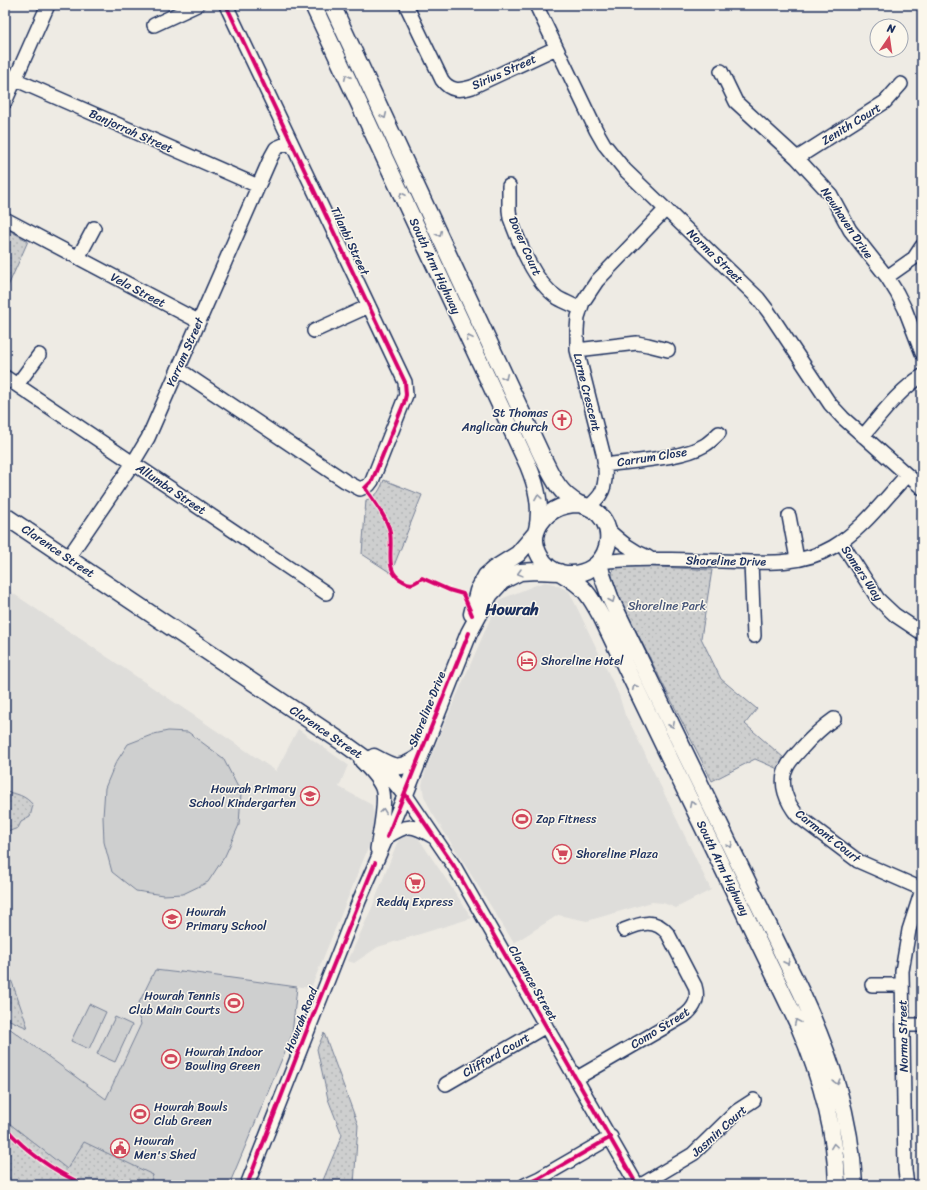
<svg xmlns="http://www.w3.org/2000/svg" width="927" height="1190" viewBox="0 0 927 1190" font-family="Sriracha,sans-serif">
	<defs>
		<pattern id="park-dots" width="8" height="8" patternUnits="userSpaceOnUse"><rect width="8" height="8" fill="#cecfcf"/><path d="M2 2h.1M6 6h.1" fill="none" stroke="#b0b2b4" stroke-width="1.8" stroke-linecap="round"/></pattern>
	</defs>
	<rect width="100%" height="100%" fill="#eeebe4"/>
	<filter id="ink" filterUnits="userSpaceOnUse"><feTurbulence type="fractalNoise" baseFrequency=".025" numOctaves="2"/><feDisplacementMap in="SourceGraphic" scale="8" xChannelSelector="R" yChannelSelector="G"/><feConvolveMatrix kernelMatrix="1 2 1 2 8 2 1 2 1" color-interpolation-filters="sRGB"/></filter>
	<g filter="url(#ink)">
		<path fill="#deddda" d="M545,582L554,584L569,591L619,695L625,715L631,725L711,890L676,908L663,903L652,902L587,921L558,915L514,943L431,811L424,796L422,785L426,769L450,711L495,608L501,599L536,585Z
			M5,588L276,771L298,729L348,765L339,787L372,805L374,818L369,846L311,988L155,970L136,1009L141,1024L103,1107L5,1120Z
			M410,833L417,836L472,918L378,947L354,963L348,961L373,905L397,843L401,837Z"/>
		<path fill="#cecfcf" stroke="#747f96" d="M168,731L188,732L223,758L241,793L239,825L225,856L208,882L183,894L163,895L136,891L112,872L104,842L103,817L105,788L115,764L128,744L154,734Z
			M155,970L180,973L181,971L297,987L292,1035L229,1185H149L153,1175L67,1170L5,1120V1025L106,1099L141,1024L136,1009Z
			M89,1004L106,1012L89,1049L71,1041Z
			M115,1017L132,1025L115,1062L97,1054Z"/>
		<path fill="url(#park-dots)" stroke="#747f96" d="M5,228L28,241L5,293Z
			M384,480L422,495L391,573L362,554L366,500C377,497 380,490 384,480Z
			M623,565L712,570L701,638L721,679L757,709L745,724L784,758L778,769L755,759L712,781L621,601L612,576L613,568Z
			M5,792C16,793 26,796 33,805L30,817L21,822L18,828L10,831L5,827Z
			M5,962L28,1028L5,1018Z
			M324,1033L358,1125L354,1185H321L342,1135L328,1099L317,1049Z
			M5,1120L67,1169L84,1142L153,1175L149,1185H5Z"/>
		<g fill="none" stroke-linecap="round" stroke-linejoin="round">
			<defs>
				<path id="minor" d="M406,5L442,80C450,91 459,91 472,87L556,48
					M536,5L596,130L604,144L625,170L758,298L768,311L830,404L843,418L922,488
					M154,25L197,5
					M721,71L736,102L797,158L831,195L850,230L887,277L897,293L905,309L922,353
					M5,75L258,186
					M5,102L48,5
					M797,158L885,102L901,84
					M509,186V210L510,218C520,245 534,282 558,298C565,302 573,305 581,309
					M5,219L198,321
					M78,258L94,228
					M887,277L914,258L922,246
					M314,331L369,306
					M577,350L637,343L648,345L668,350
					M178,369L345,481L360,489L369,485L372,481L406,395L405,382L226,5
					M5,377L326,593
					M17,385L39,355
					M863,436C881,415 898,391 922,376
					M604,465C632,461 682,459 705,445C710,442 715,437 719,433
					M589,507C593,503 597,499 600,495C608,483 605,465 603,453L577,350V330L578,317L583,302L597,281L666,209
					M789,516L797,559
					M607,529C620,541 632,551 648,557
					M841,542L878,599L895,615L922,633
					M68,558L133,463L148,438L271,157L276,148L290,142
					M600,562C640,557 682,560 722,561C759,562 799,567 833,547C863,529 883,501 907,475
					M751,562L754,636
					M834,719C821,728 813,736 802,748C797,754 790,760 787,767C778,783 787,803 798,816L858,861L922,889
					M361,761C369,769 378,778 382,788C387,801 379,834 377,849
					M405,794L454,866L637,1185
					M387,837C408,824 411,824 432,836
					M872,985H901
					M903,1025H922
					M577,1078L684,1016C695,1008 699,999 695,986L668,934C655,918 641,923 624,930
					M446,1084L546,1026
					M247,1185L359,901L387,837L405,794
					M525,1185L540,1178L611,1137
					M641,1185L693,1154L737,1111L754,1100
					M907,1185L905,1170L902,971L909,930L922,890"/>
				<path id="major" d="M313,5L528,465C537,487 542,507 537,530
					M332,5L542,456C552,476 558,493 579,504
					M579,504C628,515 611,583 561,573C543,569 530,546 537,529C545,512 561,504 579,504Z
					M5,516L345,744L392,778L405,794
					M599,563L602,575L611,600L801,992C830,1055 851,1115 854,1185
					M561,573C585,587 589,594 602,618L798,1024C820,1075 836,1129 837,1185
					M472,614L478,591L486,576L494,569L518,554L536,533
					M374,757C394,768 398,771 418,758
					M405,794L469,633L490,594L502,581L520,572L536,571L559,572"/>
			</defs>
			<use href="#minor" stroke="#1b2f5e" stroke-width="16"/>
			<use href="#major" stroke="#1b2f5e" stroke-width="19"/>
			<use href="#minor" stroke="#fbf7ec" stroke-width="13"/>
			<use href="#major" stroke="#fbf7ec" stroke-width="16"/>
			<defs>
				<path id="cycleway" d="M226,5L405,382L406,395L404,403L372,481L365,488C373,500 384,513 389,528C395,546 382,571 403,581C411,586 414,584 422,578L449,590L463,594L472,615
					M405,794L454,866L637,1185
					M387,837L469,633
					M5,1127C27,1153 53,1171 85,1185
					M247,1185L305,1035L375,863
					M525,1185L540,1178L611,1137"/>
			</defs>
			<use href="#cycleway" stroke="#fbf7ec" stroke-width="6"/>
			<use href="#cycleway" stroke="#d6006c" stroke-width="4"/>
		</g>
		<defs><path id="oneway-chevron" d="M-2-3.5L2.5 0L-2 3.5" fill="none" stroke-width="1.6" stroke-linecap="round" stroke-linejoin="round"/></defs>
		<g stroke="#8b93a5">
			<use href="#oneway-chevron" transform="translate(347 77) rotate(-115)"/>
			<use href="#oneway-chevron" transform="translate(384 116) rotate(65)"/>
			<use href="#oneway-chevron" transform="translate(402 195) rotate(-115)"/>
			<use href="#oneway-chevron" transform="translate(439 234) rotate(65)"/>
			<use href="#oneway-chevron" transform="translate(469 338) rotate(-115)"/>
			<use href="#oneway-chevron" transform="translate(505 377) rotate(65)"/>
			<use href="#oneway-chevron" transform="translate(538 497) rotate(-99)"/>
			<use href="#oneway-chevron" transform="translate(520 573) rotate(165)"/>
			<use href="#oneway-chevron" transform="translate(612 600) rotate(67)"/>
			<use href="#oneway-chevron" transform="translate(635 687) rotate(-116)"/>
			<use href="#oneway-chevron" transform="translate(672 725) rotate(64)"/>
			<use href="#oneway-chevron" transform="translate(692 804) rotate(-116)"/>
			<use href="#oneway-chevron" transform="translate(383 811) rotate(-82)"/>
			<use href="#oneway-chevron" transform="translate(730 845) rotate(64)"/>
			<use href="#oneway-chevron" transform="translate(787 962) rotate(64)"/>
			<use href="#oneway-chevron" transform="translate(797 1022) rotate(-114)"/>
			<use href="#oneway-chevron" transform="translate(837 1082) rotate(74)"/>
			<use href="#oneway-chevron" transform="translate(834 1146) rotate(-98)"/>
		</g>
	</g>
	<defs>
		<symbol id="church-ring" viewBox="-11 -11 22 22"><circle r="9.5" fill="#fbf7ec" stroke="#d1495b" stroke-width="1.5"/><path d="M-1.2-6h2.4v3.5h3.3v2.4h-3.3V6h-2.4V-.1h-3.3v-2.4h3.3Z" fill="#d1495b"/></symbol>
		<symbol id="hotel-ring" viewBox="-11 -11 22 22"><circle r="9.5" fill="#fbf7ec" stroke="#d1495b" stroke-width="1.5"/><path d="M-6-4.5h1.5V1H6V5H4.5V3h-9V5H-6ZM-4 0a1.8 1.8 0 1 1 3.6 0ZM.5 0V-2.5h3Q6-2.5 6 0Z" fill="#d1495b"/></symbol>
		<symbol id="school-ring" viewBox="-11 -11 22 22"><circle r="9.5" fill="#fbf7ec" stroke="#d1495b" stroke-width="1.5"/><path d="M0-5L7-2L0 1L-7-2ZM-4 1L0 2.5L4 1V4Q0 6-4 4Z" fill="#d1495b"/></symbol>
		<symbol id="stadium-ring" viewBox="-11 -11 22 22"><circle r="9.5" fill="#fbf7ec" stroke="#d1495b" stroke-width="1.5"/><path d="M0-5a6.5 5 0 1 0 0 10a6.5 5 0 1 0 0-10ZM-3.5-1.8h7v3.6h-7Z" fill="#d1495b"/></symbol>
		<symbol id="supermarket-ring" viewBox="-11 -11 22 22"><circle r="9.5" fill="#fbf7ec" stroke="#d1495b" stroke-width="1.5"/><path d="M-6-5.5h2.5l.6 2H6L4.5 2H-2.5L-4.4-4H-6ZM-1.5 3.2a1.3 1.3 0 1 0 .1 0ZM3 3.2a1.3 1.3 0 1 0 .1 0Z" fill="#d1495b"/></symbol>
		<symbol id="civic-ring" viewBox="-11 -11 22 22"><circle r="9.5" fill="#fbf7ec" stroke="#d1495b" stroke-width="1.5"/><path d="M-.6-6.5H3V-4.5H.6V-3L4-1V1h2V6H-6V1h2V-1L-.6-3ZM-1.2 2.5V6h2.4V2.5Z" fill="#d1495b"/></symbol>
	</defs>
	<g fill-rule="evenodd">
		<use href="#church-ring" x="551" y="409" width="22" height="22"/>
		<use href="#hotel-ring" x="516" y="650" width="22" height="22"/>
		<use href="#school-ring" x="299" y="785" width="22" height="22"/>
		<use href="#stadium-ring" x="511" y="808" width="22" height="22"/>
		<use href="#supermarket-ring" x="551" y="843" width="22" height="22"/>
		<use href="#supermarket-ring" x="404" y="872" width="22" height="22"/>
		<use href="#school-ring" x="161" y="908" width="22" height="22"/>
		<use href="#stadium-ring" x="223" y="992" width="22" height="22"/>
		<use href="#stadium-ring" x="160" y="1048" width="22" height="22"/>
		<use href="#stadium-ring" x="129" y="1103" width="22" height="22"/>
		<use href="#civic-ring" x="109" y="1137" width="22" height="22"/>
	</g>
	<g text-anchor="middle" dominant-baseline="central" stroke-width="3" stroke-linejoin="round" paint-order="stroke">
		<g font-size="12" fill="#1b2f5e" stroke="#fbf7ec">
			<text transform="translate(504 72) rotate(-24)">Sirius Street</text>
			<text transform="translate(851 124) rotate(-32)">Zenith Court</text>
			<text transform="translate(131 131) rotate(24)">Banjorrah Street</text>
			<text transform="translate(847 223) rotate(56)">Newhaven Drive</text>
			<text transform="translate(350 241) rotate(65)">Tilanbi Street</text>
			<text transform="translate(525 246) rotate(66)">Dover Court</text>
			<text transform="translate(715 256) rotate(44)">Norma Street</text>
			<text transform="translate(435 266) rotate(65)">South Arm Highway</text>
			<text transform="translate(138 290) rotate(28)">Vela Street</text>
			<text transform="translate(185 352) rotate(-66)">Yarram Street</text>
			<text transform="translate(587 392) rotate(76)">Lorne Crescent</text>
			<text transform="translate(652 457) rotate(-9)">Carrum Close</text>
			<text transform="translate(171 489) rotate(34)">Allumba Street</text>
			<text transform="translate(58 551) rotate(34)">Clarence Street</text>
			<text transform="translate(726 561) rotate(1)">Shoreline Drive</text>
			<text transform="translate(862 573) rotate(56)">Somers Way</text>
			<text transform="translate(427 709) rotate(-68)">Shoreline Drive</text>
			<text transform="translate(326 732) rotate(34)">Clarence Street</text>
			<text transform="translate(828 836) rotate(38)">Carmont Court</text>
			<text transform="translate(723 868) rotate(64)">South Arm Highway</text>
			<text transform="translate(533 983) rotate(60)">Clarence Street</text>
			<text transform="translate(301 1020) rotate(-68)">Howrah Road</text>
			<text transform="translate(660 1028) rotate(-32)">Como Street</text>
			<text transform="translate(903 1036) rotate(-91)">Norma Street</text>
			<text transform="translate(496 1055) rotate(-30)">Clifford Court</text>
			<text transform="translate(719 1131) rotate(-42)">Jasmin Court</text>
		</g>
		<g font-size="12" fill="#1b2f5e" stroke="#fbf7ec" text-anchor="start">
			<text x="548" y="413" text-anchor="end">St Thomas<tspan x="548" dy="14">Anglican Church</tspan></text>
			<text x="541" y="661">Shoreline Hotel</text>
			<text x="296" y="789" text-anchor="end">Howrah Primary<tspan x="296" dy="14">School Kindergarten</tspan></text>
			<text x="536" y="819">Zap Fitness</text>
			<text x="576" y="854">Shoreline Plaza</text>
			<text x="415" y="902" text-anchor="middle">Reddy Express</text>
			<text x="186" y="912">Howrah<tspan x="186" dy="14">Primary School</tspan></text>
			<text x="220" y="996" text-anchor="end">Howrah Tennis<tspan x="220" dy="14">Club Main Courts</tspan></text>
			<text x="185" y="1052">Howrah Indoor<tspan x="185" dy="14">Bowling Green</tspan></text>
			<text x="154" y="1107">Howrah Bowls<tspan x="154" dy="14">Club Green</tspan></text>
			<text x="134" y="1141">Howrah<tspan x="134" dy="14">Men's Shed</tspan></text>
		</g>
		<g font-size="12" fill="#48577a" stroke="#fbf7ec">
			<text x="667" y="606">Shoreline Park</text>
		</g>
		<g font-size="16" font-weight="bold" fill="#1b2f5e" stroke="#fbf7ec">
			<text x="512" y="609">Howrah</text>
		</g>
	</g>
	<rect width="927" height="1190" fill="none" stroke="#fbf7ec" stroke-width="20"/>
	<rect x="10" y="10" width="907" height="1170" fill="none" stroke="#1b2f5e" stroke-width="1.5" filter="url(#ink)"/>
	<g transform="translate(889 38) rotate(13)"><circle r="19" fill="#fbf7ec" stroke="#a1a7b3"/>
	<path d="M0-3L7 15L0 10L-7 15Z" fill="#d1495b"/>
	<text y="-6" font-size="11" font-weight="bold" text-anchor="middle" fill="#1b2f5e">N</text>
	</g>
</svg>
